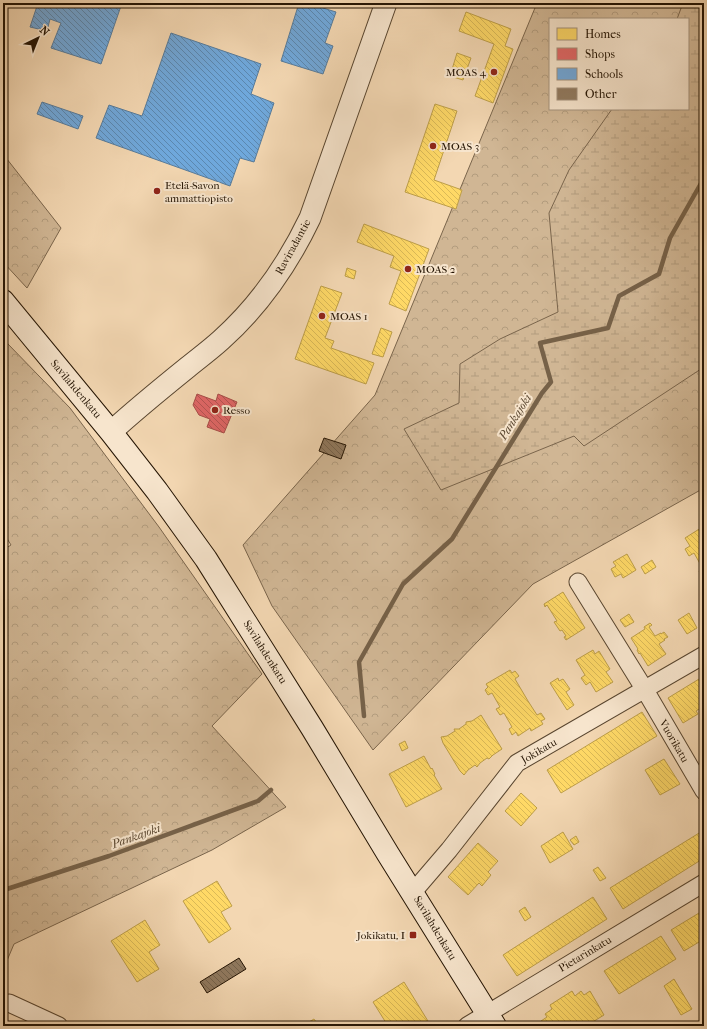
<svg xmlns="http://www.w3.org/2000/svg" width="707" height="1029" viewBox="0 0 707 1029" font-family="'IM FELL French Canon',serif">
	<defs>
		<pattern id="forest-crowns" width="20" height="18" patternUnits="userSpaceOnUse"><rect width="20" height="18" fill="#d0b694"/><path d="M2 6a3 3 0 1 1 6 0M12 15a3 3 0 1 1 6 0" fill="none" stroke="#b29c7e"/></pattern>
		<pattern id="wetland-marsh" width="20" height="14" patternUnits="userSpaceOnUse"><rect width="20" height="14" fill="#d0b694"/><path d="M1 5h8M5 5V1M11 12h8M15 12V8" fill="none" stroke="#b29c7e"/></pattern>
		<pattern id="homes-back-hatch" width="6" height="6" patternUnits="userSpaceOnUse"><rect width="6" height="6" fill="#ffd966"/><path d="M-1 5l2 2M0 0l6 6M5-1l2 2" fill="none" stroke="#dab957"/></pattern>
		<pattern id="shops-back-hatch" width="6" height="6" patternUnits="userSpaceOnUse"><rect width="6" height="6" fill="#e06666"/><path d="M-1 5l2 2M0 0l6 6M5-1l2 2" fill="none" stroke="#b55352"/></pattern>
		<pattern id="schools-back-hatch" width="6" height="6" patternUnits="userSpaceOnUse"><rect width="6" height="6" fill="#6fa8dc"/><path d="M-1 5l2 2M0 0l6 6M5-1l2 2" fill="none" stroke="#5b88b0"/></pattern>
		<pattern id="building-back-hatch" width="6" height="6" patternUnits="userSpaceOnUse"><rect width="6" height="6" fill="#90795e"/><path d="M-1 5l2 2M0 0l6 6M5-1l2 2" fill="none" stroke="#75624b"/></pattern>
	</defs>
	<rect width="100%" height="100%" fill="#f3d7b2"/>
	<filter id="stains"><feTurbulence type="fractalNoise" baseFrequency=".005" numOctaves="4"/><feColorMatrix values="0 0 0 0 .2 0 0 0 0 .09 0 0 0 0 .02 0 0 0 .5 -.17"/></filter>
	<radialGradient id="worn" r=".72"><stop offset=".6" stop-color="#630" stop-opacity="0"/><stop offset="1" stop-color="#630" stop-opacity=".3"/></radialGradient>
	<path fill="url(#forest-crowns)" stroke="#7a654c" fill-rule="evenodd" d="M537,3H704V488L533,584L373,750L272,606L243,545L375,395ZM550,19H688V109H550Z
		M3,154L61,228L27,288L3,262Z
		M3,337L8,344L70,408L159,527L262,674L212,726L286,807L212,850L14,944L3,970V550L11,545L3,532Z"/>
	<path fill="url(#wetland-marsh)" stroke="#7a654c" d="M683,3H704V367L584,446L574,436L441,490L404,429L459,403L460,364L500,339L558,312L549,213L569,170L612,109H688V19H677Z"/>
	<path fill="url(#homes-back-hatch)" stroke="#bd9e48" d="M466,12L511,29L505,46L513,49L493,103L475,96L494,44L459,31Z
		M457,53L471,58L463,80L450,76Z
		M435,104L457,111L434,180L462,190L456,209L405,192Z
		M364,224L429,249L406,311L389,304L401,271L390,267L394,256L357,242Z
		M347,268L356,271L354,279L345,276Z
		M321,286L342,293L325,338L334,341L331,348L374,363L366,384L295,359Z
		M381,328L392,332L383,357L372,354Z
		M704,526V577L703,578L699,571L703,569L694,553L689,556L685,549L690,546L685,538Z
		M627,554L636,570L623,578L621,574L615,577L611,569L616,566L613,562Z
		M652,560L656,567L645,574L641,567Z
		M563,592L585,628L566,640L564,637L566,636L562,630L560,631L554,622L557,621L547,605L545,607L544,604Z
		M689,613L697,628L687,634L678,620Z
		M629,614L634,622L625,627L620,620Z
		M650,623L652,625L649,627L655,636L661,633V634L664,632L668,637L664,639L665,640L659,644L666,654L648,666L640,653L639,654L637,650L638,649L631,638L645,629L644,627Z
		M593,650L595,654L599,651L610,669L606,672L613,682L596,692L590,682L586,685L581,678L585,675L576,660Z
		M510,670L512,673L515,671L519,676L515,679L528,701L537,715L541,713L545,719L541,721L543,724L531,731L530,728L518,736L516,732L512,735L509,729L512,727L504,713L500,715L496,709L500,707L492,693L488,695L485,690L488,687L486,684Z
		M704,676V706L696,711L698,714L683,723L668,698Z
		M558,678L559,681L563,679L570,689L566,692L574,705L567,710L550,683Z
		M642,712L657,736L561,793L547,770Z
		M481,715L502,749L493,755L489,759L487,758L480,763L477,767L475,765L468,770L464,775L460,771L443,743L441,737L447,736L455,731L454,729H459L466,724V722L472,721Z
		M405,741L408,748L402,751L399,744Z
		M424,756L431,769L432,768L435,774L434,775L442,789L406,807L389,774Z
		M664,759L680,784L660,795L645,770Z
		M521,793L537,808L521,826L505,811Z
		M704,830V858L623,909L610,888Z
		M563,832L573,849L550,863L541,846Z
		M576,836L579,842L574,845L570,840Z
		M478,843L498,861L488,872L491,875L482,886L479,883L468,895L448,877Z
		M598,867L606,878L600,881L593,870Z
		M217,881L232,906L221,912L231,929L209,943L183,901Z
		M593,897L607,919L517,976L503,955Z
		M525,907L531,917L525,921L519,911Z
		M704,910V939L684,951L671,930Z
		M145,920L160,945L149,952L159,969L137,982L111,941Z
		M661,936L676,959L619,994L604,971Z
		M674,979L692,1009L681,1015L664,986Z
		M404,982L431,1026H388L373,1002Z
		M572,991L575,996L581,991L584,995L590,991L604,1015L586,1026H544L541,1021L547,1017L545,1014L552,1009L550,1005Z
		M314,1019L319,1026H302Z"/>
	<path fill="url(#shops-back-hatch)" stroke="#a84d48" d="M197,394L216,401L218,394L237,402L224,433L207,427L210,419L199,415L193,405Z"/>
	<path fill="url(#schools-back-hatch)" stroke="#587c9b" d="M38,3H122L101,64L51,48L61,23L50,19L47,31L30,27Z
		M299,3H324L323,8L336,12L325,43L333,46L323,74L281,61Z
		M171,33L261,64L251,94L274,103L254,162L240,158L230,186L96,138L109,105L142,116Z
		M42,102L83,116L78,129L37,114Z"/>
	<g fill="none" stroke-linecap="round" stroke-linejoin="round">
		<path stroke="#766148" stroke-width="4.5" d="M364,716L359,662L403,584L452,539L542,393L551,382L540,343L608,328L619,296L659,274L670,238L704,178
			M3,888L7,889L109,856L258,801L271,790"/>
	</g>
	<path fill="url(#building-back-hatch)" stroke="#241403" d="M324,438L346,445L341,459L319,451Z
		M239,958L246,969L207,993L200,982Z"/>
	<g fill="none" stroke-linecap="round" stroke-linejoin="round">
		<defs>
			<path id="minor" d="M578,582L645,690L704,791
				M413,892L449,850L517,763L704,655
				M9,1003L59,1026
				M467,1026L704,883"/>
			<path id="tertiary" d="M111,432C136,409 162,388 188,367C199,358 210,350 221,340C259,306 288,264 310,218L386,3"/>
			<path id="secondary" d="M3,301L111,432L157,491L206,559L312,728L388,854L495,1026"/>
		</defs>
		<use href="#minor" stroke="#58452f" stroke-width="19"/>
		<use href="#tertiary" stroke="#58452f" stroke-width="23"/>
		<use href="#secondary" stroke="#241403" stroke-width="24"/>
		<use href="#minor" stroke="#f7e5cd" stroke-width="17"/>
		<use href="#tertiary" stroke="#f7e5cd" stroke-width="21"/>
		<use href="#secondary" stroke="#f7e5cd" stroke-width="22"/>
	</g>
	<g fill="#8f2418" stroke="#f7e5cd" stroke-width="1.5">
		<circle cx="494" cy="72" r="4"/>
		<circle cx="433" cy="146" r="4"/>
		<circle cx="157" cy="191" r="4"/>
		<circle cx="408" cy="269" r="4"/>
		<circle cx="322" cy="316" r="4"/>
		<circle cx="215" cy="410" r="4"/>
		<rect x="409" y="931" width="8" height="8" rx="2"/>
	</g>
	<g text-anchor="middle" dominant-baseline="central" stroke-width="4" stroke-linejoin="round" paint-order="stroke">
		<g font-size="11" fill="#241403" stroke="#f7e5cd" text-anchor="start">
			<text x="486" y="72" text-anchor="end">MOAS 4</text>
			<text x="441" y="146">MOAS 3</text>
			<text x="165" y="185">Etelä-Savon<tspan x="165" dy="13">ammattiopisto</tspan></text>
			<text x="416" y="269">MOAS 2</text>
			<text x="330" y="316">MOAS 1</text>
			<text x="223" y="410">Resso</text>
			<text x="405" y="935" text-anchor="end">Jokikatu, I</text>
		</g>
		<g font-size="11" fill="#241403" stroke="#f7e5cd">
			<text transform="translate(293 247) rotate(-61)">Raviradantie</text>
			<text transform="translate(76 389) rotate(50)">Savilahdenkatu</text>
			<text transform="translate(265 652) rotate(58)">Savilahdenkatu</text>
			<text transform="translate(674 741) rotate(60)">Vuorikatu</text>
			<text transform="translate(539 751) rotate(-30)">Jokikatu</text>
			<text transform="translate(435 928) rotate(59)">Savilahdenkatu</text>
			<text transform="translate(585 954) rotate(-31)">Pietarinkatu</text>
		</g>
		<g font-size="12" font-style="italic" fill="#5b4831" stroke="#f7e5cd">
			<text transform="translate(515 417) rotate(-58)">Pankajoki</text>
			<text transform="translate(136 836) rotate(-20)">Pankajoki</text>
		</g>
	</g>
	<rect width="707" height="1029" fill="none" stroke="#f3d7b2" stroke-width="16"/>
	<rect x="4" y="4" width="699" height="1021" fill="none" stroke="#241403" stroke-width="2"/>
	<rect x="8" y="8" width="691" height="1013" fill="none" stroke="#241403"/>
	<rect x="549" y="18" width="140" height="92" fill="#f7e5cd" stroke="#a3917c"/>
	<rect x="557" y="28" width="20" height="12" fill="#ffd966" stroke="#a3917c"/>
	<text x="585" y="38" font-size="12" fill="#241403">Homes</text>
	<rect x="557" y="48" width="20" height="12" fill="#e06666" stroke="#a3917c"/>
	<text x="585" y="58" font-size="12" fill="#241403">Shops</text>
	<rect x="557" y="68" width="20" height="12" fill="#6fa8dc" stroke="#a3917c"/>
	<text x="585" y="78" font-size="12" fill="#241403">Schools</text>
	<rect x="557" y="88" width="20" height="12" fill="#90795e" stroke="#a3917c"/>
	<text x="585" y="98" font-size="12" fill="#241403">Other</text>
	<g transform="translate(38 38) rotate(43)" stroke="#f7e5cd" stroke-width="3" paint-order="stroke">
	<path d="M0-3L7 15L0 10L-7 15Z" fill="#241403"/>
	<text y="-6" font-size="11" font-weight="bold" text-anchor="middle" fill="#241403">N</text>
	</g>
	<rect width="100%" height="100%" filter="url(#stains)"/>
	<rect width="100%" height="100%" fill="url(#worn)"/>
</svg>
